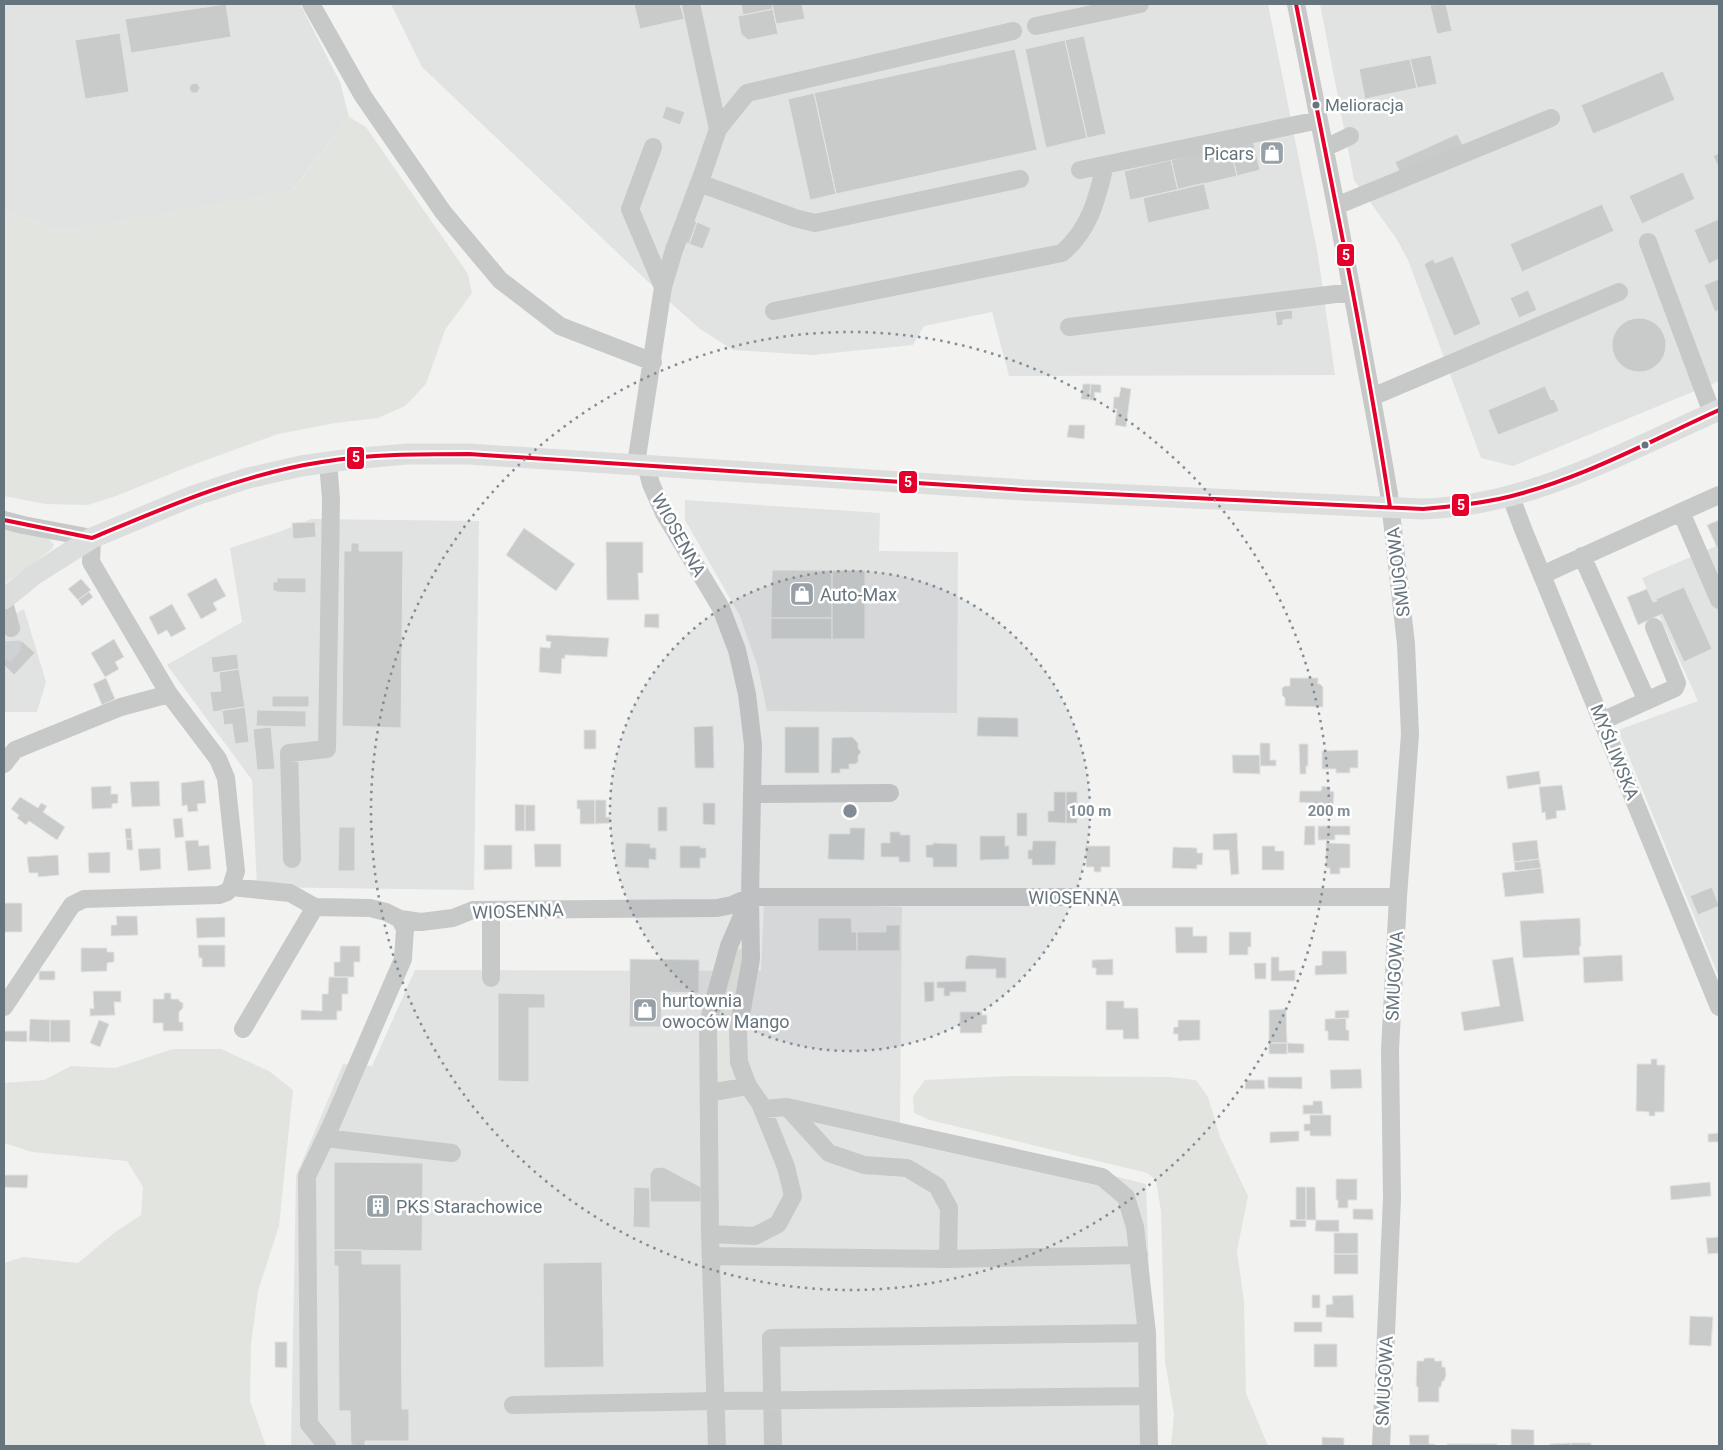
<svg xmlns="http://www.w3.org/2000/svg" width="1723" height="1450" viewBox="0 0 1723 1450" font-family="Roboto,sans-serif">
	<rect width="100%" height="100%" fill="#f2f2f1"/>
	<path fill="#e1e2e2" d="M4,4H300L340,82L349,117L291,192L60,231L4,211Z
		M391,4H1268L1318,255L1335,375L1009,376L992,312L924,326L913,345L812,355L733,350L700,329L664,297L422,67Z
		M1320,4H1719V381L1513,466L1481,458L1408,260L1396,238L1354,180Z
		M685,500L880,513L879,551L958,552L957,713L767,711L758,668L740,616L685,520Z
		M311,519L479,521L474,890L257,887L252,780L167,665L242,622L230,548L279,532Z
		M1716,546L1719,555V977L1618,730L1698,701L1642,578Z
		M24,609L46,682L37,712H4V619Z
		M813,904L902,907L900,1123L1146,1184L1155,1446H291L296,1176L343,1064L372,1066L415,970L761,971L764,905Z"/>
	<path fill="#e2e5df" d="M349,117L366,127L468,274L472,293L445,330L426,384L405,406L378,418L335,423L278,434L195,464L116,496L88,505L45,504L4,496V211L60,231L293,190Z
		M4,529L48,538L54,545L52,549L4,584Z
		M737,948L745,951L730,1015L728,1081L723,1084L719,1085L716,1061L718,1024L723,994Z
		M173,1049H221L269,1071L293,1090L279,1226L258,1291L251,1344L250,1401L266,1446H4V1263L23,1257L78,1263L114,1233L141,1215L143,1187L127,1161L32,1152L4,1143V1083L44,1080L71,1066L115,1068Z
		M1012,1076L1169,1077L1196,1080L1208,1097L1220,1137L1248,1196L1237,1251L1244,1302L1246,1393L1268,1446H1171L1174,1414L1165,1362L1161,1211L1156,1180L1147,1173L930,1120L914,1113L913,1096L925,1080Z"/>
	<path fill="#c9cbcb" stroke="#e2e2e0" d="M226,4L231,37L131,53L125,19Z
		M634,4H680L684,19L640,29Z
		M741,4H772L773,9L743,15Z
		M772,4H802L805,19L776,24Z
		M1446,4L1452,31L1437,34L1430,5Z
		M773,9L778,34L748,40L741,34L738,16Z
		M120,33L129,92L85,99L75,40Z
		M1084,36L1106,134L1087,138L1065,40Z
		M1065,40L1087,138L1046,148L1025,49Z
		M1015,49L1037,150L836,194L814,93Z
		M1431,55L1437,84L1417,88L1410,59Z
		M1410,59L1417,88L1365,99L1359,69Z
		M1663,71L1675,100L1593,134L1581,105Z
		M197,83L200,88L197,93H192L189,89L191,84Z
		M814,93L836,194L810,200L788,99Z
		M666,106L685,112L680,125L662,118Z
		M1457,134L1463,145L1400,173L1395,162Z
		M1253,141L1260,170L1237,176L1230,146Z
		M1230,146L1237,176L1178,190L1171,160Z
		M1719,153V168L1713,156Z
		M1171,160L1178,190L1130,200L1124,171Z
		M1683,172L1695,199L1642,224L1629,196Z
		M1204,183L1210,209L1148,223L1143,198Z
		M1602,204L1614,231L1522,272L1510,244Z
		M1719,219V259L1709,264L1694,230Z
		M692,220L697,222L689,244L684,242Z
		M697,222L711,228L703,249L689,244Z
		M1453,256L1481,324L1454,336L1424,264L1433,259L1435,263Z
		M1719,279V310L1715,312L1704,285Z
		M1528,290L1537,310L1519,318L1510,298Z
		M1292,310L1293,319L1283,320V325L1277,326L1275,312Z
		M1612 345a27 27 0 1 1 54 0a27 27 0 1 1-54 0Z
		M1083,384H1091L1089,400L1081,399Z
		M1091,384L1101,385V393L1095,392L1094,400H1089Z
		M1545,386L1551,400L1554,399L1559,411L1498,435L1488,410Z
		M1121,387L1131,389L1126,427L1115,425L1117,409H1113L1114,397H1119Z
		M1069,425H1085L1084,439L1067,437Z
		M1719,520V552L1707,525Z
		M315,522L316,537L293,539L292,523Z
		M524,528L575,564L556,591L506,555Z
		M606,542H643V573H638L639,600H607Z
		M351,543H359V551H403L401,728L342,726L344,551H351Z
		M772,570H832V618H771Z
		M832,570H865V639H832Z
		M216,578L226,596L213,603L217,610L201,619L187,594Z
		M277,578H306V593L276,592V591H273V582H277Z
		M81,579L91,590L78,600L68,589Z
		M1684,587L1712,649L1684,662L1662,614L1638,625L1627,597L1647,589L1653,602L1657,601L1656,599Z
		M89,592L93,597L82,606L78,600Z
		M172,604L186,629L171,637L167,630L158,635L149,617Z
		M645,614H659V628L644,627Z
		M771,618H832V639H771Z
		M546,635L609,638L607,657L565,655V659L562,658L561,674L539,672L540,647L550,648L551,642L546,641Z
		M114,639L124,657L115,662L119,669L105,677L91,653Z
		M4,641L13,651L4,660Z
		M22,641L35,653L14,675L4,665V660Z
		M237,654L239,669L213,673L211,657Z
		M239,669L245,707L213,712L210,692L221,691L219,672Z
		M106,678L115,699L102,705L93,684Z
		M1290,678H1318V684H1320L1323,687V707L1285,706V698L1282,695V688L1285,686H1290Z
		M272,696H309V707H272Z
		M245,707L249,742L235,744L232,724L224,725L222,710Z
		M257,710L306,711V727L256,726Z
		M978,717L1018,718V737L977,736Z
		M713,726L714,768H695L694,727Z
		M271,727L275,769L257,770L253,729Z
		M785,727H819V773H785Z
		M584,730H596V749H584Z
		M852,737L858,743V748L861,752L858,756V762L855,764H849V769H840V773H831L832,738Z
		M1260,743H1270V760H1276V766H1260Z
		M1299,744H1308V766H1306V774H1300Z
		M1358,750V768H1350V773H1336V769H1322V751Z
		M1232,755H1260V774L1233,773Z
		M1539,771L1541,784L1508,789L1506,776Z
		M204,780L206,803L197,804L198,811L188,812L187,805L182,806L181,783Z
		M159,781L160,806L132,807L130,782Z
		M1562,785L1566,810L1556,811L1557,818L1546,820L1545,812L1542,813L1539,787Z
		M111,786V794H118V803L112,804V808L92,809L91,787Z
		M1322,786L1330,787V791L1334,792L1333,816L1309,815L1310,803L1299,802L1300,791H1321Z
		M1054,792H1066V823L1048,822V811H1054Z
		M1066,792H1077V823H1066Z
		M20,797L38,808L41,803L47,806L43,812L65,827L57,840L29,821L26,825L17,818L19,815L11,809Z
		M577,800H595V824H580V809H577Z
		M595,800H606V817H610V823L595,824Z
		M703,803H715V825L703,824Z
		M515,804L525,805V831H515Z
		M525,805H535V831H525Z
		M658,807H667V831H658Z
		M1017,813H1027V836H1017Z
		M182,818L184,837L175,838L173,819Z
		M1305,826H1315V845H1304Z
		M1318,826H1350V835H1335V840H1318Z
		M339,827H355V871H338Z
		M131,828L132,839H126L125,829Z
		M850,828H865L864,860L828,859L829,834H850Z
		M890,832H900V835H910V862H899V857H881V843H890Z
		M1237,833L1239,874L1231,875L1229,850H1213V834Z
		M980,836H1005V846H1009V859L980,860Z
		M126,839H132L133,850H127Z
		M198,840L199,846L209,845L211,869L188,871L185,841Z
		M1537,840L1539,859L1514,862L1512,843Z
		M1033,841H1056L1055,865H1032V859H1028V850H1032Z
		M626,843L650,844V848H656V860L649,859V868L625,867Z
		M933,843L957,844V867H933V858L926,857V845H933Z
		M1326,843L1350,844V868H1340V874H1330V868H1326Z
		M534,844H561V867H535Z
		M484,845H512V869L484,870Z
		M680,846H700V848H706V858H700V868H680Z
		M1086,846H1110V867H1101V872H1094V867H1086Z
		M1262,846H1275V851H1284V870H1262Z
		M1173,847L1197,848V853H1203L1202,865H1197V869L1172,868Z
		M160,848L161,869L140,871L138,849Z
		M110,852V873H89L88,853Z
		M58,855L59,875L38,877V873H29L27,857Z
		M1539,859L1541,868L1515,871L1514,862Z
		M1541,868L1544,893L1505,897L1502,873Z
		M1712,887L1719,906L1698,915L1690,896Z
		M4,903H22V932H4Z
		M116,916H137L138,935L111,936V925H117Z
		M225,917V937L197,938L196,918Z
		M818,918H851L852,932H857V951H818Z
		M1580,918L1581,946L1579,947L1580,955L1523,958L1520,921Z
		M886,925H900V951H857V932H886Z
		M1175,927H1193V936H1207V953H1176Z
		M1229,932H1251V947H1248V955H1229Z
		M198,945H225V967H202V958H199Z
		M340,946H360V962H354V977H334V962H340Z
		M81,948H107V952H114V962L107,963V971L81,972Z
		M1322,951H1346L1347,974L1315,975V966L1322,965Z
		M970,955L1006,958V978H996V969H965L966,957Z
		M1622,955L1623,981L1584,983L1583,957Z
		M1271,957H1279V971L1295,970V981H1271Z
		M1513,957L1524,1021L1464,1031L1461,1012L1500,1006L1492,960Z
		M630,959L699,960V993L662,992L661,1027H629Z
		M1113,959V975H1096V968H1092V960Z
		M1254,963H1266V979H1255Z
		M39,971H55V980H39Z
		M329,977H348V994H342V1011H337V1020H301V1010L322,1011V994H328Z
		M966,981V992H950V996H944V988H937V982Z
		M924,982H934V1001L925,1002Z
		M93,991H121V1002H114L115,1015L90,1016V1008L94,1009Z
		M164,993H171V999H179V1001L183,1003V1008L179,1012V1022H183V1031H163V1023H153V999H164Z
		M498,993L545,994V1008H529V1082L498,1081Z
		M1106,1001H1124V1008H1138L1139,1039H1123V1030H1106Z
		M1286,1009L1287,1043H1269V1010Z
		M1349,1010V1018L1335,1019V1011Z
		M960,1012H982V1015H987V1024L982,1025V1033H960Z
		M1346,1018V1030H1349V1041L1328,1040V1031H1325V1019Z
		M30,1019L50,1020V1042L29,1041Z
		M50,1020H70V1042H50Z
		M99,1020L109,1024L100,1047L90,1043Z
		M1178,1020H1200V1040L1178,1041V1034H1173L1174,1027H1178Z
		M4,1031H27V1042L4,1041Z
		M1269,1043H1287V1054H1269Z
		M1287,1043L1304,1044V1053H1288Z
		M1651,1059H1657V1065H1665L1664,1112H1655V1116H1649V1112L1636,1111L1637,1064H1651Z
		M1361,1069L1362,1088L1331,1089L1330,1070Z
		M1268,1077H1302V1089L1268,1088Z
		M1246,1080H1264L1265,1089H1245Z
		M1313,1101H1322L1323,1114H1303V1105H1313Z
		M1310,1115H1331V1136H1310V1131H1304V1124H1310Z
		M1299,1131V1141L1270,1143V1132Z
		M1719,1133V1142H1708V1134Z
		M334,1162L423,1163L422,1251L334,1250Z
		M663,1167L701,1187V1202H650V1174L654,1168Z
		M4,1175H28L27,1188L4,1187Z
		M1336,1179H1357V1200H1348V1208H1338V1200H1336Z
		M1710,1182L1711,1196L1671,1200L1670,1186Z
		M634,1187L650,1188V1228L633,1227Z
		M1296,1187H1306V1220H1296Z
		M1306,1187H1315L1316,1220H1306Z
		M1353,1209H1373V1220L1353,1219Z
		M1290,1220H1306V1227H1290Z
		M1316,1220H1339V1232L1315,1231Z
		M1334,1233H1358V1254H1334Z
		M1719,1237V1253L1708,1254L1706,1238Z
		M334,1250H362V1264H401L402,1409H409V1441H365V1446L351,1445L350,1411H339L338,1266H334Z
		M1334,1254H1358V1274H1334Z
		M602,1262L604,1367L544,1368L543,1263Z
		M1312,1295H1320V1308H1312Z
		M1353,1295L1354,1318L1326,1317V1305L1333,1304L1332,1296Z
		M1690,1316L1713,1317L1711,1346L1689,1345Z
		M1294,1322H1322V1332H1294Z
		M275,1342H287V1368L275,1367Z
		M1314,1344H1337V1367H1314Z
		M1424,1358H1434L1435,1361H1442V1367H1445L1446,1375L1444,1381H1442L1441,1387H1439V1402H1418V1387L1416,1386L1417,1361H1424Z
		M1511,1429L1534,1430V1446H1511Z
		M1409,1435H1429V1444H1435V1446H1410Z
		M1322,1437L1344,1438V1446H1322Z
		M1571,1443V1446H1550V1444Z
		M1571,1443H1591V1446H1571Z
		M1447,1444H1478V1446H1447Z
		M1478,1444H1497V1446H1478Z"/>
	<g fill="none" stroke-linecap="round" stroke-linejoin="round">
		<path stroke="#cfd2d4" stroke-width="18" stroke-dasharray="18 9" stroke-linecap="butt" d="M4,656L12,647L11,628"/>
		<path stroke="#c7c8c8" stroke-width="18" d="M311,4L363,96L443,212L500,280L560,326L653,362
			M691,4L718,129
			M1296,4L1336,206L1381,448L1389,494L1406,644L1410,734L1398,897L1390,1050L1392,1198L1381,1446
			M1036,26L1140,4
			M653,147L630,209L663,287
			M1325,148L1350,136
			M1080,170L1319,120
			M699,183L795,218L815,223L1020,179
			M1336,206L1551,118
			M1648,242L1712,413
			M774,311L1062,253C1090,229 1097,199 1105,165
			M1069,327L1352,292
			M1372,397L1619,292
			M636,464L663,287L674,250L704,170L718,129L747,93L1013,31
			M646,465L651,484L664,513L721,608L737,650L747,694L753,745L750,897L751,959L738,1032L739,1062L748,1086L760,1103L786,1167L793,1196L778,1224L755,1236L710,1234
			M1511,497L1523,529L1719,1007
			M1681,512L1719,495
			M4,520L23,525L92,538L91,562L169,694L121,707L15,750L4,764
			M1582,556L1647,701
			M1542,575L1681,512L1719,600
			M4,602L11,628
			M1602,721L1675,688L1677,683L1654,627
			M752,794L890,793
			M292,859L289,753L327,749L331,499L328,462
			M231,887L290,893L315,907L370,908L386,912L400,919L421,922L453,918L473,910L717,908L732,905L750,897H1398
			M491,978V910
			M4,1007L72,905L84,899L219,895L227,892L231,887L236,871L226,778L218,759L169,694
			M243,1029L315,907
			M709,1093L748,1086
			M787,1107L829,1153L864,1165L907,1168L937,1186L949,1208L948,1259
			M763,1109L787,1107L1102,1177L1126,1197L1135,1227L1147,1333L1149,1446
			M325,1138L452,1153
			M711,1256L948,1259L1139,1255
			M513,1405L716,1401L1148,1396
			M327,1446L309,1424L307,1176L330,1128L403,959L405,929L400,919
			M717,1446L710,1234L708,1023L729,946L748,902
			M773,1446L771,1338L1147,1333"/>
		<path stroke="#dcdddd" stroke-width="21" d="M4,599L35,574L92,538L193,496L248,478L301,466L351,459L407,454H469L1024,490L1423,509C1529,506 1624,452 1719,410"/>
		<defs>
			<path id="bus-1" d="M1296,4C1329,171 1364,338 1390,507
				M4,520L92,538
				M92,538C166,507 242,474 322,462C370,454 420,454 469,454L1024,490L1423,509C1449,507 1474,504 1499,499C1576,482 1648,442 1719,410"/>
		</defs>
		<use href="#bus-1" stroke="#fff" stroke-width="8"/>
		<use href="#bus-1" stroke="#e4002b" stroke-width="4"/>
	</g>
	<circle cx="850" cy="811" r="240" fill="#818c94" fill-opacity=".12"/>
	<g fill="none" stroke="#818c94" stroke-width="2.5" stroke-dasharray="2.5 5">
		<circle cx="850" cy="811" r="240"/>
		<circle cx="850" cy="811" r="479"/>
	</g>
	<defs>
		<symbol id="shop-square" viewBox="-11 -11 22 22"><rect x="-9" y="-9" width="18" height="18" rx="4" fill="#97a0a6" stroke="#fff"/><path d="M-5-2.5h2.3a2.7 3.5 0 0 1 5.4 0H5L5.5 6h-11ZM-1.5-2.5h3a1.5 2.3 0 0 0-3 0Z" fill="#fff"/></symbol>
		<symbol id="building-square" viewBox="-11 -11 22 22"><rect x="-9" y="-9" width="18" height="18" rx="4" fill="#97a0a6" stroke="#fff"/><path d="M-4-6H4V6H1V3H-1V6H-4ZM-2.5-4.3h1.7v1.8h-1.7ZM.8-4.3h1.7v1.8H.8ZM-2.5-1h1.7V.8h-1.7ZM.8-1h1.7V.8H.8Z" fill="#fff"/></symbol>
	</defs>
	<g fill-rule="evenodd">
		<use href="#shop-square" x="1258" y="139" width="28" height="28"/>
		<use href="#shop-square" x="788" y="580" width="28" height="28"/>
		<use href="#shop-square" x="631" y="996" width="28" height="28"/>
		<use href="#building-square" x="364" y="1192" width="28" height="28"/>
	</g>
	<g fill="#66747d" stroke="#fff" stroke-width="2">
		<circle cx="1316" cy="105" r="4.5"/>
		<circle cx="1645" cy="445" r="4.5"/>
	</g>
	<g text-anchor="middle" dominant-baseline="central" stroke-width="5" stroke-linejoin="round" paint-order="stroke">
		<g font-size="17" fill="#66747d" stroke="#fff" text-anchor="start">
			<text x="1325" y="105">Melioracja</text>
		</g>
		<g font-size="18" fill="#66747d" stroke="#fff" text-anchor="start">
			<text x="1254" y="153" text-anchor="end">Picars</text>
			<text x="820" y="594">Auto-Max</text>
			<text x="662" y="1000">hurtownia<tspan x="662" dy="21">owoców Mango</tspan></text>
			<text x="396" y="1206">PKS Starachowice</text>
		</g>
		<g font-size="18" fill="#66747d" stroke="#fff">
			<text transform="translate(679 535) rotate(61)">WIOSENNA</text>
			<text transform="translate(1398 572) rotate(-97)">SMUGOWA</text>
			<text transform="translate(1615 752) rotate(68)">MYŚLIWSKA</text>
			<text x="1074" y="897">WIOSENNA</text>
			<text transform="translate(518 911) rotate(-2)">WIOSENNA</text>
			<text transform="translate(1394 976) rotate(-87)">SMUGOWA</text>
			<text transform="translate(1384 1381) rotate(-87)">SMUGOWA</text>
		</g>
	</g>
	<circle cx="850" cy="811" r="8" fill="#818c94" stroke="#fff" stroke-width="2.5"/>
	<g font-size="15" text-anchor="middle" font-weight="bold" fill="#818c94" stroke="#fff" stroke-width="5" stroke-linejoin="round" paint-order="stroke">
		<text x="1090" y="816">100 m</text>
		<text x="1329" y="816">200 m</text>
	</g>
	<g stroke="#fff" stroke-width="2">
		<rect x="1336" y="243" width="19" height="24" rx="5" fill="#e4002b"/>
		<rect x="346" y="446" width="19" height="24" rx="5" fill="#e4002b"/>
		<rect x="898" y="470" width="20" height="24" rx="5" fill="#e4002b"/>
		<rect x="1451" y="493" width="19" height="24" rx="5" fill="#e4002b"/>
	</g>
	<g font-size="14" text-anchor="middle" font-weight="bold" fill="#fff">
		<text x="1346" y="260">5</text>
		<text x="356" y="462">5</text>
		<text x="908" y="487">5</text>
		<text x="1461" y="510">5</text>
	</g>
	<rect width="1723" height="1450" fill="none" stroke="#66747d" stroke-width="10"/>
</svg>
